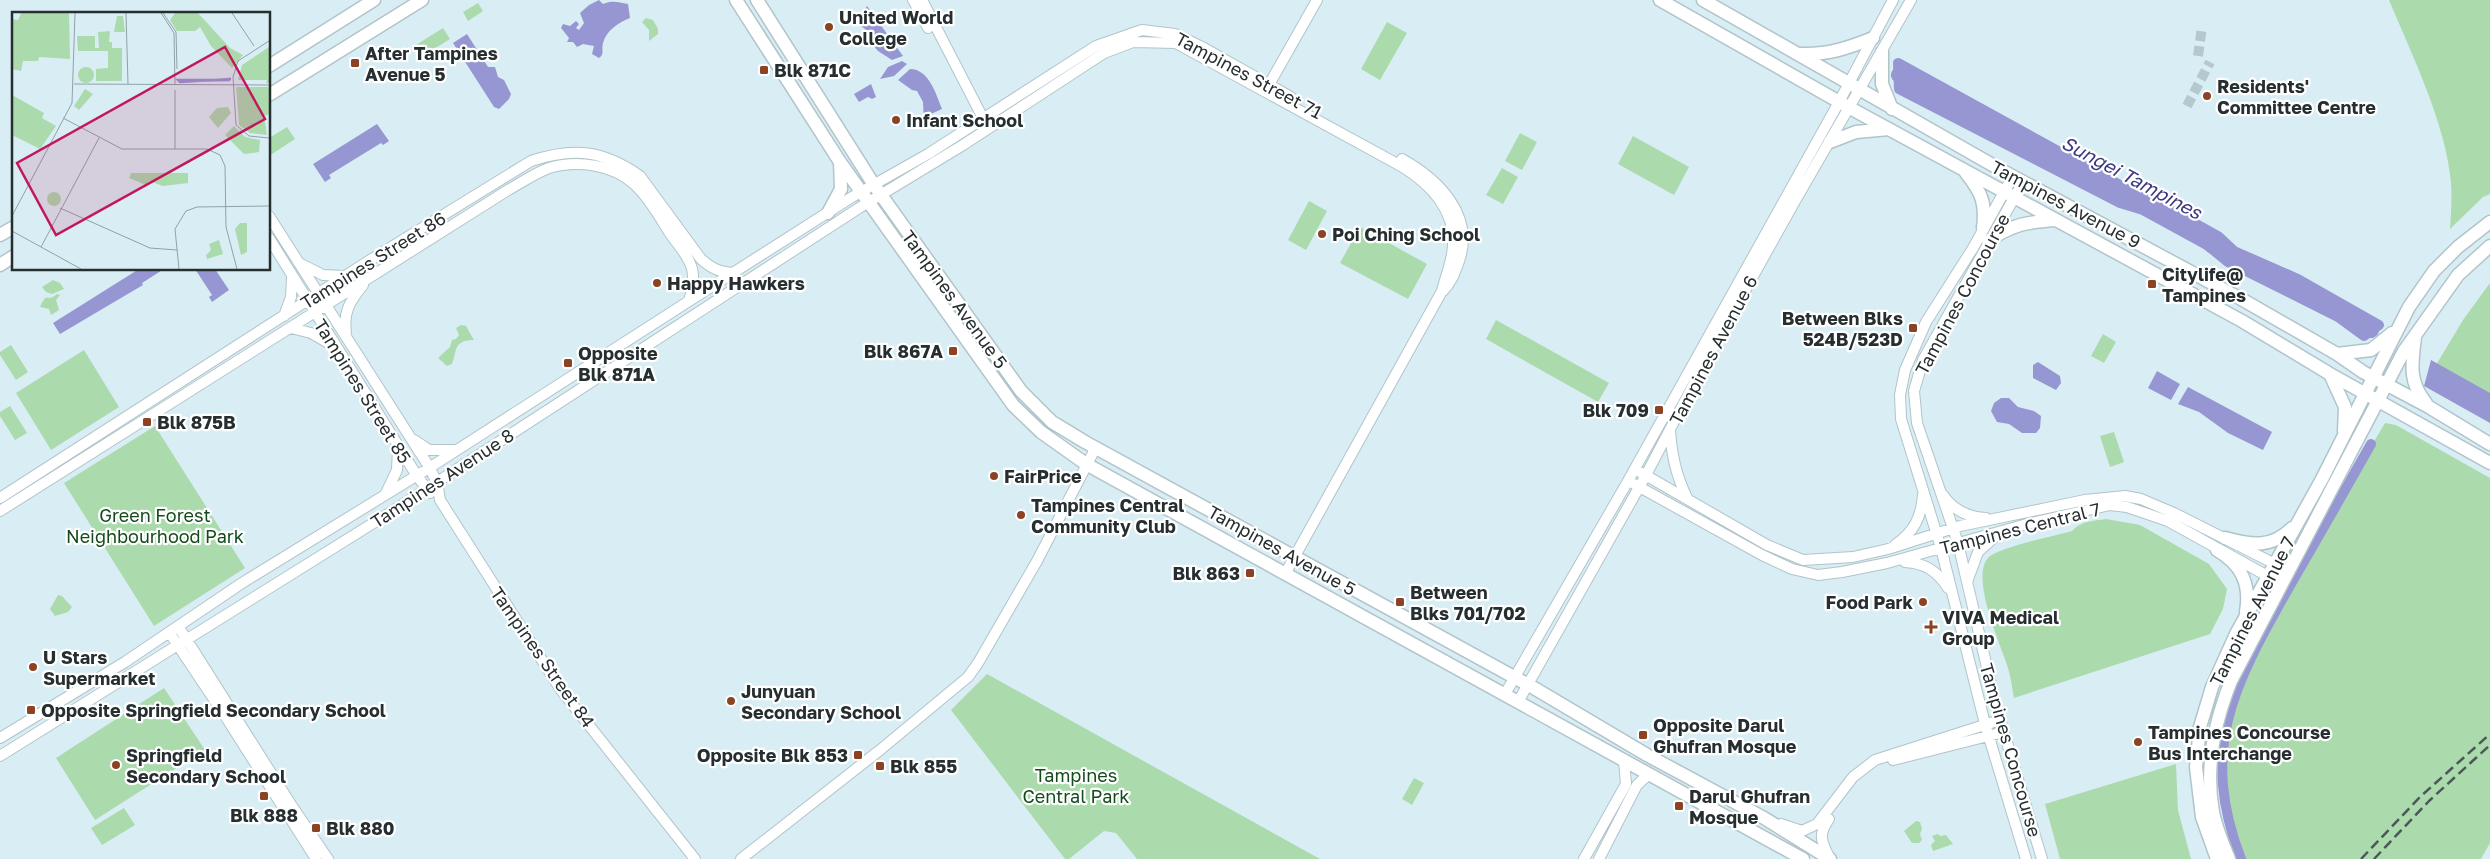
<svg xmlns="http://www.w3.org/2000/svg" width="2490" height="859" viewBox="0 0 2490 859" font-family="'Golos Text',sans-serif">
	<rect width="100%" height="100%" fill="#d9eef4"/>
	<path fill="#abdaad" d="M2389,0H2490V194L2483,197L2450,229C2451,214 2452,199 2451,183C2446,124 2412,55 2389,0Z
		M478,3L483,11L468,21L463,12Z
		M646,18L653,20L658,29V34L649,41V30L642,22Z
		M1387,22L1407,33L1380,80L1361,69Z
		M443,28L450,39L423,56L416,45Z
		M287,127L295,139L269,156V138Z
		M1520,133L1537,142L1522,170L1505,161Z
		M1633,136L1689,167L1674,195L1618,164Z
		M1502,168L1518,177L1503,204L1486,195Z
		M1309,201L1327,211L1306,250L1288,240Z
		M1360,227L1427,264L1408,299L1340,263Z
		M53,280L60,283L64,289L52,294L46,292L42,287Z
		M2490,283V394L2436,365L2463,320Z
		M57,294L60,295L56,300L59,310L51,315L49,309L40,307C48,289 46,304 57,294Z
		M1496,320L1609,383L1598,402L1486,339Z
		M461,325L466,326L474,340C453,340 457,351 452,364L447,366L438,358L450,347L452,340L456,339L459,335L456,328Z
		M2103,334L2116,342L2104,363L2091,356Z
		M11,345L28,372L16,380L0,355V352Z
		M84,350L119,407L51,450L16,393Z
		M10,406L27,433L15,440L0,416V412Z
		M2385,423L2396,425L2490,478V843L2481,859H2243C2195,742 2248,668 2303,569C2330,520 2356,471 2385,423Z
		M155,426L245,568L154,626L64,483Z
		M2114,432L2124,462L2110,467L2100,436Z
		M2106,519L2140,525L2209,564L2227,589L2223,609L2210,634L2014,698C2012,688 2011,677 2008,668C2001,645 1970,578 1988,558C1999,547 2055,536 2072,531C2080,521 2094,521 2106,519Z
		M58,595L62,596L72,607L68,612L55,616L50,609Z
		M987,674L1320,859H1137L1116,833L1104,831L1069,859H1065L951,710Z
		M164,688L205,750L95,820L56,758Z
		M2176,764L2178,810L2191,859H2060L2045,804Z
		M1414,778L1424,783L1412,805L1402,799Z
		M124,808L135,825L102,845L91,828Z
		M1916,821L1920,822L1922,829L1920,834L1922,840L1919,843H1912L1904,831Z
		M1938,834L1940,836L1946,835L1953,844L1933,851L1931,845L1935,841L1932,836Z"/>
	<path fill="#9696d3" d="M599,0L603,4C612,0 618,2 628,4L630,18C619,22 606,31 603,43C601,50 605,54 599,58L592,54L594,46L583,44L577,47L573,42H567L569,38L561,28L563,24L570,26L576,21L579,24L576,28L579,30L584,23L580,13L589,5Z
		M867,6L903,56L892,60L878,51L872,44L867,31L857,22Z
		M467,34L488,67H495L498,77L504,80L511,94L509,99L499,109L494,107L453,43Z
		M902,61L907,64L894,76L880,79L888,67Z
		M910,69C929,69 936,94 942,109L931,114L933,119L924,125L923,102L917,91L912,90L898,80Z
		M871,84L876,97L872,99L868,97L859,102L854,94Z
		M377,124L389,141L383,145L381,143L329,175L331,178L325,182L313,164Z
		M139,269H164L142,283L143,285L60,334L53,323Z
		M195,269H215L229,290L212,302L209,297L212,295Z
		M2431,360L2490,393V423L2424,386Z
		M2038,362L2060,376L2061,383L2056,390L2033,378V365Z
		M2157,371L2180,384L2171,400L2148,388Z
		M2188,387L2272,432L2263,450L2228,433L2199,412L2178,404Z
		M2001,398H2009L2018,407L2034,411L2041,416L2040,428L2036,433H2022L2009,424L1997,422L1991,411L1994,403Z"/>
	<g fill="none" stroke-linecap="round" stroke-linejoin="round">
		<path stroke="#9696d3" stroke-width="10" d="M1898,63L2127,189L2146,196L2218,236L2234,251L2298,279L2379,325L2364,336L2338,317L2228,262L2207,245L2143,210L2120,203L1899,89Z
			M2241,859C2197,745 2237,680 2292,582C2319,536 2345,490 2371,444"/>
		<path stroke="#9696d3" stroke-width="16" d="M1899,75L2122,195L2143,203L2195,231L2212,245L2252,267L2294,286L2371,330"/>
		<path stroke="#b5c8cd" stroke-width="10" stroke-dasharray="10 5" stroke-linecap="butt" d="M2198,56L2202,27
			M2187,106L2210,62"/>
		<defs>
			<path id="minor" d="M913,0L928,28
				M922,0L986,124
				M1266,90L1317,0
				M1402,159C1438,179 1475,215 1459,261C1455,272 1452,282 1443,291
				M2013,176L1973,248L1926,322L1905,370L1900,395L1901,419L1941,548L1985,724L2026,859
				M2023,182L1923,360L1914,391L1917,423L1958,543L1996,706L2042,859
				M269,216L426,462L437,482L440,500L561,690L695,859
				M269,238L417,476L430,493
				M301,264L323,275L344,276
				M284,316L291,297L292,278
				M291,328L311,333L330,344
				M346,332C343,312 350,301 363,285
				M1670,431C1672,456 1676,475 1687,498
				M414,440L429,450H456
				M1640,472L1767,545L1803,560L1853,557L1888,549L1960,526L2085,500L2125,496L2141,499L2174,513L2289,571
				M1634,484L1762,555L1792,569L1818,575L1842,572L1887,563L2027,524L2110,505L2127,507L2168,521L2282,584
				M386,493L397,470L398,448
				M1943,495C1953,510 1968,517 1986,518
				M0,498L367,262L531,161C574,147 603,150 640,176L701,259C711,268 719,272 733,273
				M0,511L508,190C521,183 535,173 549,168C577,160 613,164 635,185C649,198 659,216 669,232C688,259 700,266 689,301
				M1895,545C1914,532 1921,518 1923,495
				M1905,562C1925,563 1937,571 1948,588
				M1967,582L1978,552L1999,533
				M178,626L290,803L328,859
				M169,632L229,722L316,859
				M1505,694L1628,481L1839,102L1893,0
				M1518,702L1646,475L1708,357L1795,201L1911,0
				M0,738L125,662L242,583L429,468L689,301L852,197L928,154L1096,46L1142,30L1175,34L1204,48L1291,97
				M0,756L391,512L859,208L963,145L1104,53L1133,42L1176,43L1401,166C1432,185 1459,214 1452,254C1450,266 1445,279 1442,291L1285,574
				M1893,760L2004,732
				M1781,824L1802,831L1817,824L1853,777L1875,760L2000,720
				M1829,857C1821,841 1818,834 1829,819
				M741,859L880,750L968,677L978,663L1037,561L1096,447
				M1584,859L1626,784L1624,761
				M1599,859L1637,785L1649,774"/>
			<path id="major" d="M736,0L840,162L1013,405L1041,432L1086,464L1803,859
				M757,0L874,185L1021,391L1052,422L1085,442L1534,688L1647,755L1764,818L1830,859
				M1660,0L1850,108L2242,321L2330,374L2490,463
				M1703,0L2003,171L2243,300L2337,354L2363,372L2429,407L2490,444
				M1882,52V84L1892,109
				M1801,54C1828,55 1848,48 1873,38
				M269,66L374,0
				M269,95L422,0
				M1830,142L1856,132L1889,129
				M1966,173C1982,193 1986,203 1983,228
				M828,213L841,189L840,162
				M0,235L14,227
				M1988,241C2013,224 2027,222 2056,220
				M0,265L14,256
				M2415,337C2412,364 2408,381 2426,403
				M2337,354L2371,350L2392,333
				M2330,374L2345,407L2344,431
				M2225,538C2251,545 2271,549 2292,528
				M2217,550C2241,564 2251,583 2246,612
				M2217,859L2202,817L2196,767L2200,727L2212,687L2236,634L2322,479L2409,307L2434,271L2458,247L2490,222
				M2229,859C2223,844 2216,828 2213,812C2205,768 2215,721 2231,681L2404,351L2458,275L2490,246"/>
		</defs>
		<use href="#minor" stroke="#b0c4ca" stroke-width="12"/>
		<use href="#major" stroke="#b0c4ca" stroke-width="15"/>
		<use href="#minor" stroke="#fff" stroke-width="10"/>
		<use href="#major" stroke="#fff" stroke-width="12"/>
		<path stroke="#4c575a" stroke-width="2.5" stroke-dasharray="10 5" stroke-linecap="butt" d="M2361,859L2420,797L2490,734
			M2374,859L2429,801L2490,745"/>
	</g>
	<g fill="#8c4324" stroke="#fff" stroke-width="2">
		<circle cx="829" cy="27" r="5"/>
		<rect x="350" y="58" width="10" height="10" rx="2.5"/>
		<rect x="759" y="65" width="10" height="10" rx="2.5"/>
		<circle cx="2207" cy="96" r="5"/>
		<circle cx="896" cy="120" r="5"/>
		<circle cx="1322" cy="234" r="5"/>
		<circle cx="657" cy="283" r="5"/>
		<rect x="2147" y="279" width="10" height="10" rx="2.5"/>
		<rect x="1908" y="323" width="10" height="10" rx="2.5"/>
		<rect x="948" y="346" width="10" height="10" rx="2.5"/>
		<rect x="563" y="358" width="10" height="10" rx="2.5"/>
		<rect x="1654" y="405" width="10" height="10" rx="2.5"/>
		<rect x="142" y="417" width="10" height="10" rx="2.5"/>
		<circle cx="994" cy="476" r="5"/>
		<circle cx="1021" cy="515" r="5"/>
		<rect x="1245" y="568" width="10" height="10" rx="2.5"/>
		<rect x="1395" y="597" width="10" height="10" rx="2.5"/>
		<circle cx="1923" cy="602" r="5"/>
		<path d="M1928.5 619.5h5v5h5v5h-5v5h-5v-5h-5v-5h5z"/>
		<circle cx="33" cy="667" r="5"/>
		<circle cx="731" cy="701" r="5"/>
		<rect x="26" y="705" width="10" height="10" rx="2.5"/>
		<rect x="1638" y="730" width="10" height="10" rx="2.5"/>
		<circle cx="2138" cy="742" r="5"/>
		<rect x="853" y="750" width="10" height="10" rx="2.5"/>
		<circle cx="116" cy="765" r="5"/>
		<rect x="875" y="761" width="10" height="10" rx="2.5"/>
		<rect x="259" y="791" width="10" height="10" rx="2.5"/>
		<rect x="1674" y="801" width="10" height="10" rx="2.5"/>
		<rect x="311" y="823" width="10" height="10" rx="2.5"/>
	</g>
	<g text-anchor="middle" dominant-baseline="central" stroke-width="4.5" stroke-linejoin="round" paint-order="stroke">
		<g font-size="18" font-weight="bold" fill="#262e30" stroke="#fff" text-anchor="start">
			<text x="839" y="17">United World<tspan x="839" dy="21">College</tspan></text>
			<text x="365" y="53">After Tampines<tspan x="365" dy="21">Avenue 5</tspan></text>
			<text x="774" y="70">Blk 871C</text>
			<text x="2217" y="86">Residents'<tspan x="2217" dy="21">Committee Centre</tspan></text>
			<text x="906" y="120">Infant School</text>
			<text x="1332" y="234">Poi Ching School</text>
			<text x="2162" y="274">Citylife@<tspan x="2162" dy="21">Tampines</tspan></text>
			<text x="667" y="283">Happy Hawkers</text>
			<text x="1903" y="318" text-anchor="end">Between Blks<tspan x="1903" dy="21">524B/523D</tspan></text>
			<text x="943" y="351" text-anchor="end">Blk 867A</text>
			<text x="578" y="353">Opposite<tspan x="578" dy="21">Blk 871A</tspan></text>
			<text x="1649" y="410" text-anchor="end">Blk 709</text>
			<text x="157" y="422">Blk 875B</text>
			<text x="1004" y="476">FairPrice</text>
			<text x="1031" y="505">Tampines Central<tspan x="1031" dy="21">Community Club</tspan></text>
			<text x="1240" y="573" text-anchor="end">Blk 863</text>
			<text x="1410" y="592">Between<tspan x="1410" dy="21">Blks 701/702</tspan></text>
			<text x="1913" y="602" text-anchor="end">Food Park</text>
			<text x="1942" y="617">VIVA Medical<tspan x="1942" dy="21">Group</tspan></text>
			<text x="43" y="657">U Stars<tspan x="43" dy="21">Supermarket</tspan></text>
			<text x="741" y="691">Junyuan<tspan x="741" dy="21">Secondary School</tspan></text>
			<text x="41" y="710">Opposite Springfield Secondary School</text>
			<text x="1653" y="725">Opposite Darul<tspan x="1653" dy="21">Ghufran Mosque</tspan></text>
			<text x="2148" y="732">Tampines Concourse<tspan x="2148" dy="21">Bus Interchange</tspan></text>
			<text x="126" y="755">Springfield<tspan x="126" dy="21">Secondary School</tspan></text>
			<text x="848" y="755" text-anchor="end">Opposite Blk 853</text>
			<text x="890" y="766">Blk 855</text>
			<text x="1689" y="796">Darul Ghufran<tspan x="1689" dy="21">Mosque</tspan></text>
			<text x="264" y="815" text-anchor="middle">Blk 888</text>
			<text x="326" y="828">Blk 880</text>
		</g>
		<g font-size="18" fill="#262e30" stroke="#fff">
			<text transform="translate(1249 75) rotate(28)">Tampines Street 71</text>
			<text transform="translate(2066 204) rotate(28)">Tampines Avenue 9</text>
			<text transform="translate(373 260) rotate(-32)">Tampines Street 86</text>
			<text transform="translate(1962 294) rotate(-62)">Tampines Concourse</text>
			<text transform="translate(955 299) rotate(54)">Tampines Avenue 5</text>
			<text transform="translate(1713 350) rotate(-62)">Tampines Avenue 6</text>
			<text transform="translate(363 391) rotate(58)">Tampines Street 85</text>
			<text transform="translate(442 478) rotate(-33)">Tampines Avenue 8</text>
			<text transform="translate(2020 528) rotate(-14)">Tampines Central 7</text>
			<text transform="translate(1282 550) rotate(29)">Tampines Avenue 5</text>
			<text transform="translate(2252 611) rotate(-63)">Tampines Avenue 7</text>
			<text transform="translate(543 657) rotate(55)">Tampines Street 84</text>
			<text transform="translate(2011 750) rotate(74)">Tampines Concourse</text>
		</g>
		<g font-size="18" fill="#134b1c" stroke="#fff">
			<text x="155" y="515">Green Forest<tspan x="155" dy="21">Neighbourhood Park</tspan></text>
			<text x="1076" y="775">Tampines<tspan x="1076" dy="21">Central Park</tspan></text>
		</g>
		<g font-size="19" font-style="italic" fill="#3e3881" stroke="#fff">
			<text transform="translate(2132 177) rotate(28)">Sungei Tampines</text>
		</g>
	</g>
	<g transform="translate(12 12)">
		<rect width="258" height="258" fill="#d9eef4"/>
		<path d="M9,1H57L58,47L27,45L26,49H11L9,59L0,57V7L6,8ZM163,1H186L218,36L231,43L220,56L199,34L188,15L183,19H165L158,8ZM105,4H111L113,20H102ZM86,20L98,19L97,30H100V36H110V69H84V57L96,56V39H66L65,24H83V36H87ZM257,35V71H254L255,68H226L230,53ZM66 63a8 8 0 1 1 16 0a8 8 0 1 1-16 0ZM224,75H257V102L252,104L255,123L238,121L227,113ZM73,77L81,82L67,98L62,94ZM0,83L32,101L30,106L44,114L28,137L0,123ZM205,96L216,95L219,101L206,116L197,105ZM222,114L233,125L248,128L247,140L232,142L213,123ZM119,161H176V171L151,174L137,169L134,173L117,166ZM35 187a7 7 0 1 1 14 0a7 7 0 1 1-14 0ZM228,211H235V240L229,243L223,217ZM207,228L211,242L195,247L194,243L199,238L197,232Z" fill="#abdaad"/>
		<path fill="none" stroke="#9696d3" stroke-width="2.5" d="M219,67L168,70L166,68H203ZM167,69L218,68"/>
		<path fill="none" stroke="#91a1a6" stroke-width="1" d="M114,1L116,72M149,1L162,21L163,72M151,1L164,20L165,57M220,1L242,34M257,29L226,49L221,65L224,113L237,124L257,126M62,72L257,73M51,106L110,137H195L208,143L213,154L214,215L225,257M163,137V78M48,196L138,236L165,238M0,204L60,91L63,1M0,219L69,257M29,235L87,126M167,257L163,217L174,199L185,195L257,194"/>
		<path fill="#c2185b" fill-opacity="0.15" stroke="#c2185b" stroke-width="2.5" d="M213,35L253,107L44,223L5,151Z"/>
		<rect width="258" height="258" fill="none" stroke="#262e30" stroke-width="2.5"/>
	</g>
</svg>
